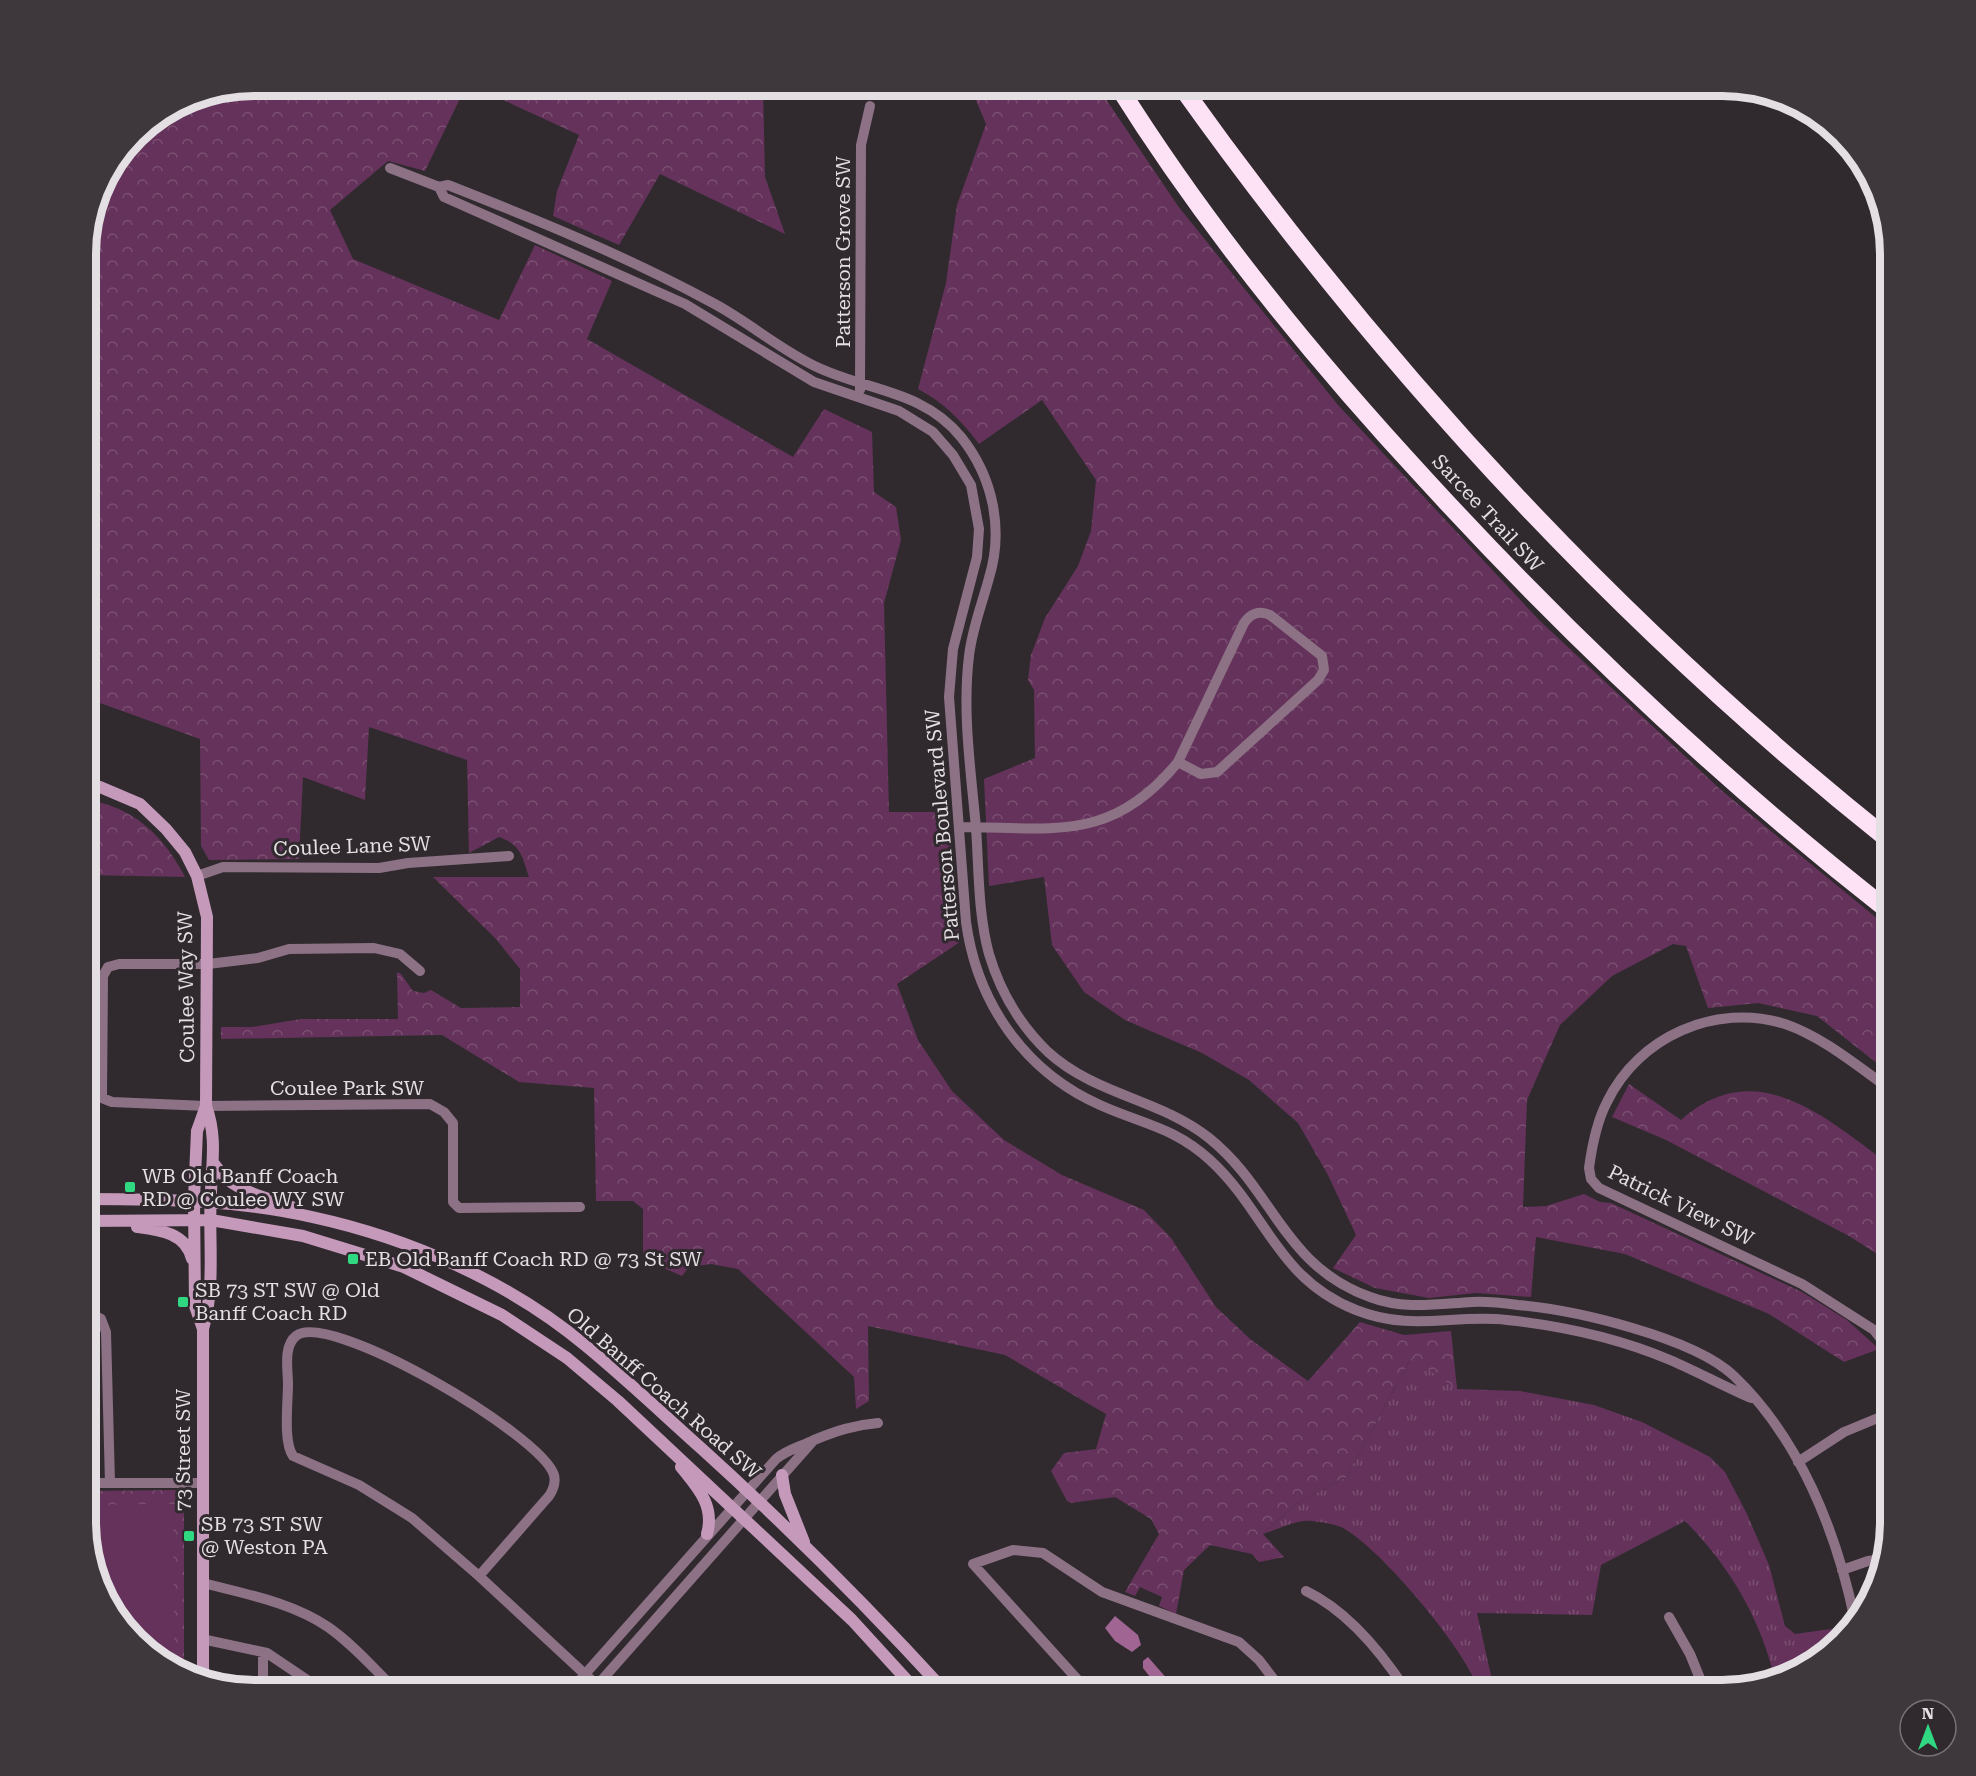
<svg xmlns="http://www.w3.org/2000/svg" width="1976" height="1776" viewBox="0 0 1976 1776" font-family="'Roboto Serif',serif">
	<defs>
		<pattern id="grass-tufts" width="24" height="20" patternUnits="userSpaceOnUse" patternTransform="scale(1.5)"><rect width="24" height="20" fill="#64325a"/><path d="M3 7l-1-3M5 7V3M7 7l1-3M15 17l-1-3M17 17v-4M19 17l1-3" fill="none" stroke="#7a4f71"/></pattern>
		<pattern id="park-crowns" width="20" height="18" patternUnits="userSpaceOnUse" patternTransform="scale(1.5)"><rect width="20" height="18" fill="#64325a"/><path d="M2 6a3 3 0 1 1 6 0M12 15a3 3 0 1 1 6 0" fill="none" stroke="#7a4f71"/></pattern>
	</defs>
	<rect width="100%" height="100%" fill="#302a2f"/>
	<path fill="url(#grass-tufts)" d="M1411,1358L1456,1382L1457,1389L1520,1391L1594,1405L1642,1422L1710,1457L1725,1472L1746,1512L1769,1565L1785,1626L1795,1634L1845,1627V1635L1841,1641L1787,1678L1775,1680C1761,1619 1729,1565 1685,1521L1601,1565L1592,1615L1477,1613L1492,1680L1477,1685C1461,1645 1381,1549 1343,1528C1335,1524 1321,1522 1311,1521C1298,1519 1276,1530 1263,1534L1298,1502L1347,1477Z"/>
	<path fill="url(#park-crowns)" d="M254,86H466L425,171L388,161L330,210L353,259L499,320L535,245L612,281L587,339L793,457L824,409L872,432L874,492L896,507L901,540L884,603L889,812H949L960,942L897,984L918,1040L952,1091L1004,1140L1062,1175L1144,1210L1171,1238L1216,1307L1250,1339L1308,1381L1360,1322L1404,1335L1451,1331L1457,1389L1411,1358L1347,1477L1298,1502L1263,1534L1284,1557L1259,1562L1252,1554L1210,1545L1184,1570L1176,1614L1159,1606L1162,1597L1140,1587L1135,1596L1125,1592L1159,1534L1151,1519L1115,1497L1071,1503L1067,1501L1051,1471L1064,1453L1096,1449L1106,1414L1005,1355L868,1326L869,1401L856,1409L854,1377L738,1269L711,1264L689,1267L682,1276L643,1259V1209L633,1201H596L594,1088L519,1082L442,1035L221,1039V1027H252L301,1019H398L397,972L401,974L413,991L424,993L431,990L461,1008L520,1007V969L496,939L433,877H529C522,856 521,845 499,837L469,853L467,760L369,727L365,800L303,777L299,859L209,860L201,846L200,739L86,698V243L103,179L143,128L190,98Z
		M473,86H763L765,177L785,234L660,174L619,245L553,216L557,191L579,135Z
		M970,86H1097L1178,206L1338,405L1539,620L1721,790L1890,929V1053L1883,1068L1817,1016L1758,1003L1708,1008L1686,946L1673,944L1612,976L1560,1025L1527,1100L1523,1207L1546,1206L1584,1194L1600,1202L1611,1203L1802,1292L1847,1320L1879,1349L1844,1362L1769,1314L1625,1254L1536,1237L1531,1297L1476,1293L1429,1298L1375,1288L1333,1268L1356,1235L1328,1175L1298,1123L1249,1080L1202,1053L1125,1020L1084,992L1052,945L1044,877L989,886L984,779L1035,758L1034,690L1028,680L1031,655L1045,618L1078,566L1091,531L1096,480L1042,400L979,444C962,421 943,402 918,389L946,283L957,205L986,124Z
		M86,800C133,806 164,836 185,877L86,875Z
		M1629,1084L1681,1120C1756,1053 1826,1118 1890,1165V1262L1849,1236L1666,1140L1612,1117Z
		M175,1490L184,1499V1674L135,1641L98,1587L86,1532V1491Z"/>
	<path fill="#64325a" d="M173,1504L174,1665H171L135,1641L98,1587L86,1532V1505Z"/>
	<path fill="#a06593" d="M1115,1616L1138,1635L1141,1645L1132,1652L1115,1641L1105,1628Z
		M1148,1657L1176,1689L1181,1690H1160L1143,1668V1661Z"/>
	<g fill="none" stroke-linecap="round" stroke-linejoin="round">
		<path stroke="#8d7286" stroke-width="10" d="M390,168L439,187L448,185C537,220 626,256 711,302C748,321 781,351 819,368C869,391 924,391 961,437C993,477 1004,529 989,578C982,604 972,629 969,656C962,713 971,771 976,828C979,870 978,914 989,954C1000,991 1020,1025 1048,1052C1095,1095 1160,1099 1209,1138C1274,1190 1283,1266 1370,1297C1404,1310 1437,1304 1472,1302C1487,1301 1503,1303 1518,1305C1574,1310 1693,1337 1734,1376C1800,1439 1837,1533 1855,1621
			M439,187L444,197L685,304L814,382L899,411L933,432L953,455L971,485L979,529L977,557L953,649L949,697L966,922C977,1003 1025,1072 1100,1105C1142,1124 1174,1127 1210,1160C1266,1211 1277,1279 1356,1310C1411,1332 1453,1314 1507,1320C1563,1326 1618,1338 1670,1360C1698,1372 1723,1386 1751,1398
			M860,390L861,145L870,106
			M959,827C1052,827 1111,844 1178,762L1244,623C1250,614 1259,610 1270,615L1322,656L1324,670L1318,680L1217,772L1201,774L1178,762
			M197,876L223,867L379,868L408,863L509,856
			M420,971L400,954L374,948L289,949L258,958L208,964H119L108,967L103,976L102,1098L112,1102L206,1106L430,1104L444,1112L453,1123V1202L459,1208L580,1207
			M86,1311L101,1319L106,1332L110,1483
			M1890,1351L1874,1330L1802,1284L1599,1188L1591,1179L1589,1168C1592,1146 1597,1121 1607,1102C1638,1037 1716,1002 1785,1024C1823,1037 1857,1066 1890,1089
			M1798,1462L1844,1432L1890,1413
			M86,1483H202
			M1842,1570L1868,1561L1884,1559
			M479,1576L549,1496C553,1490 556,1483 554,1475C542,1435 328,1309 296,1336C283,1346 288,1370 288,1384C288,1402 283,1442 293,1456L359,1485L412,1518L479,1576L602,1690
			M203,1583C245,1594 291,1602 328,1627C354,1645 374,1669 396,1690
			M1306,1591C1348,1611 1381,1652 1406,1690
			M1669,1617L1690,1654L1703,1686
			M202,1639L267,1653L322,1690
			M263,1690V1653
			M571,1690L776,1459C788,1449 800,1447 814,1440C836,1431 854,1425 878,1423
			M593,1690L813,1441
			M1087,1690L973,1564L1013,1550L1043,1553L1102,1592L1239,1642L1259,1660L1282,1690
			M1492,1690L1524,1684L1703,1686L1704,1690"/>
		<path stroke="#c499ba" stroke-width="12" d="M86,785L100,787L140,804L166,829L185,852L197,876L207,917L206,1106C217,1137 212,1161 211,1192C208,1238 216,1284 203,1329V1680
			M214,1164C234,1193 260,1195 292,1207
			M86,1199C163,1199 237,1200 312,1217C409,1238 510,1282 586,1346C626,1379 664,1415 702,1449C786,1525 867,1606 944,1690
			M86,1221L211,1220L303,1236L404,1267L502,1315L567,1358L618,1401L852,1620L916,1690
			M137,1227C160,1230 186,1233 192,1259
			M203,1329L195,1306L194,1199L197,1131L206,1106
			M681,1467C698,1488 715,1506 707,1534
			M782,1475L785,1494L804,1542"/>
		<path stroke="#fde2f6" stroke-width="18" d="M1118,86C1207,228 1313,358 1427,481C1570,637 1724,782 1890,912
			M1181,86C1382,368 1619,625 1890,841"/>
	</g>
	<g fill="#31d882" stroke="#302a2f" stroke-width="2">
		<rect x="124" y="1181" width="12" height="12" rx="3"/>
		<rect x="347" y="1253" width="12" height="12" rx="3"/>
		<rect x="177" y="1296" width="12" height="12" rx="3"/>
		<rect x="183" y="1530" width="12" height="12" rx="3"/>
	</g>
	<g text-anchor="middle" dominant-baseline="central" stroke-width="6" stroke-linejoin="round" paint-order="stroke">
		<g font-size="20" fill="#e3dfe2" stroke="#302a2f">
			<text transform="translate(843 252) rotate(-90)">Patterson Grove SW</text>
			<text transform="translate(1488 513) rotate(47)">Sarcee Trail SW</text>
			<text transform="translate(942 825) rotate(-95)">Patterson Boulevard SW</text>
			<text transform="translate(352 846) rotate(-2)">Coulee Lane SW</text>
			<text transform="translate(186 987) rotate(-91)">Coulee Way SW</text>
			<text x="347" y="1088">Coulee Park SW</text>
			<text transform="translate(1681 1205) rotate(26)">Patrick View SW</text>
			<text transform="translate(664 1393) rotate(41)">Old Banff Coach Road SW</text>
			<text transform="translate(183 1450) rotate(-90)">73 Street SW</text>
		</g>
		<g font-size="20" fill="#e3dfe2" stroke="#302a2f" text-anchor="start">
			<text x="142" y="1176">WB Old Banff Coach<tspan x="142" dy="23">RD @ Coulee WY SW</tspan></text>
			<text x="365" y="1259">EB Old Banff Coach RD @ 73 St SW</text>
			<text x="195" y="1290">SB 73 ST SW @ Old<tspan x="195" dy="23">Banff Coach RD</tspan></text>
			<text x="201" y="1524">SB 73 ST SW<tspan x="201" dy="23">@ Weston PA</tspan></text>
		</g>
	</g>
	<path d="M0 0H1976V1776H0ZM254 96H1722A158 158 0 0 1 1880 254V1522A158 158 0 0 1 1722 1680H254A158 158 0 0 1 96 1522V254A158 158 0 0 1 254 96Z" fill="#3e383d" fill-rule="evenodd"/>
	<path fill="none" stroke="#e3dfe2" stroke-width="8" d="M254 96H1722A158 158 0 0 1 1880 254V1522A158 158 0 0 1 1722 1680H254A158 158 0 0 1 96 1522V254A158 158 0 0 1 254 96Z"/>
	<g transform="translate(1928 1728)"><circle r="28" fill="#302a2f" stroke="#787277" stroke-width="1.5"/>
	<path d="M0-4.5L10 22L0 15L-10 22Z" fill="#31d882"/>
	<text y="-9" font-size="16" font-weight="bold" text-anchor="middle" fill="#e3dfe2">N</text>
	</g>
</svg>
